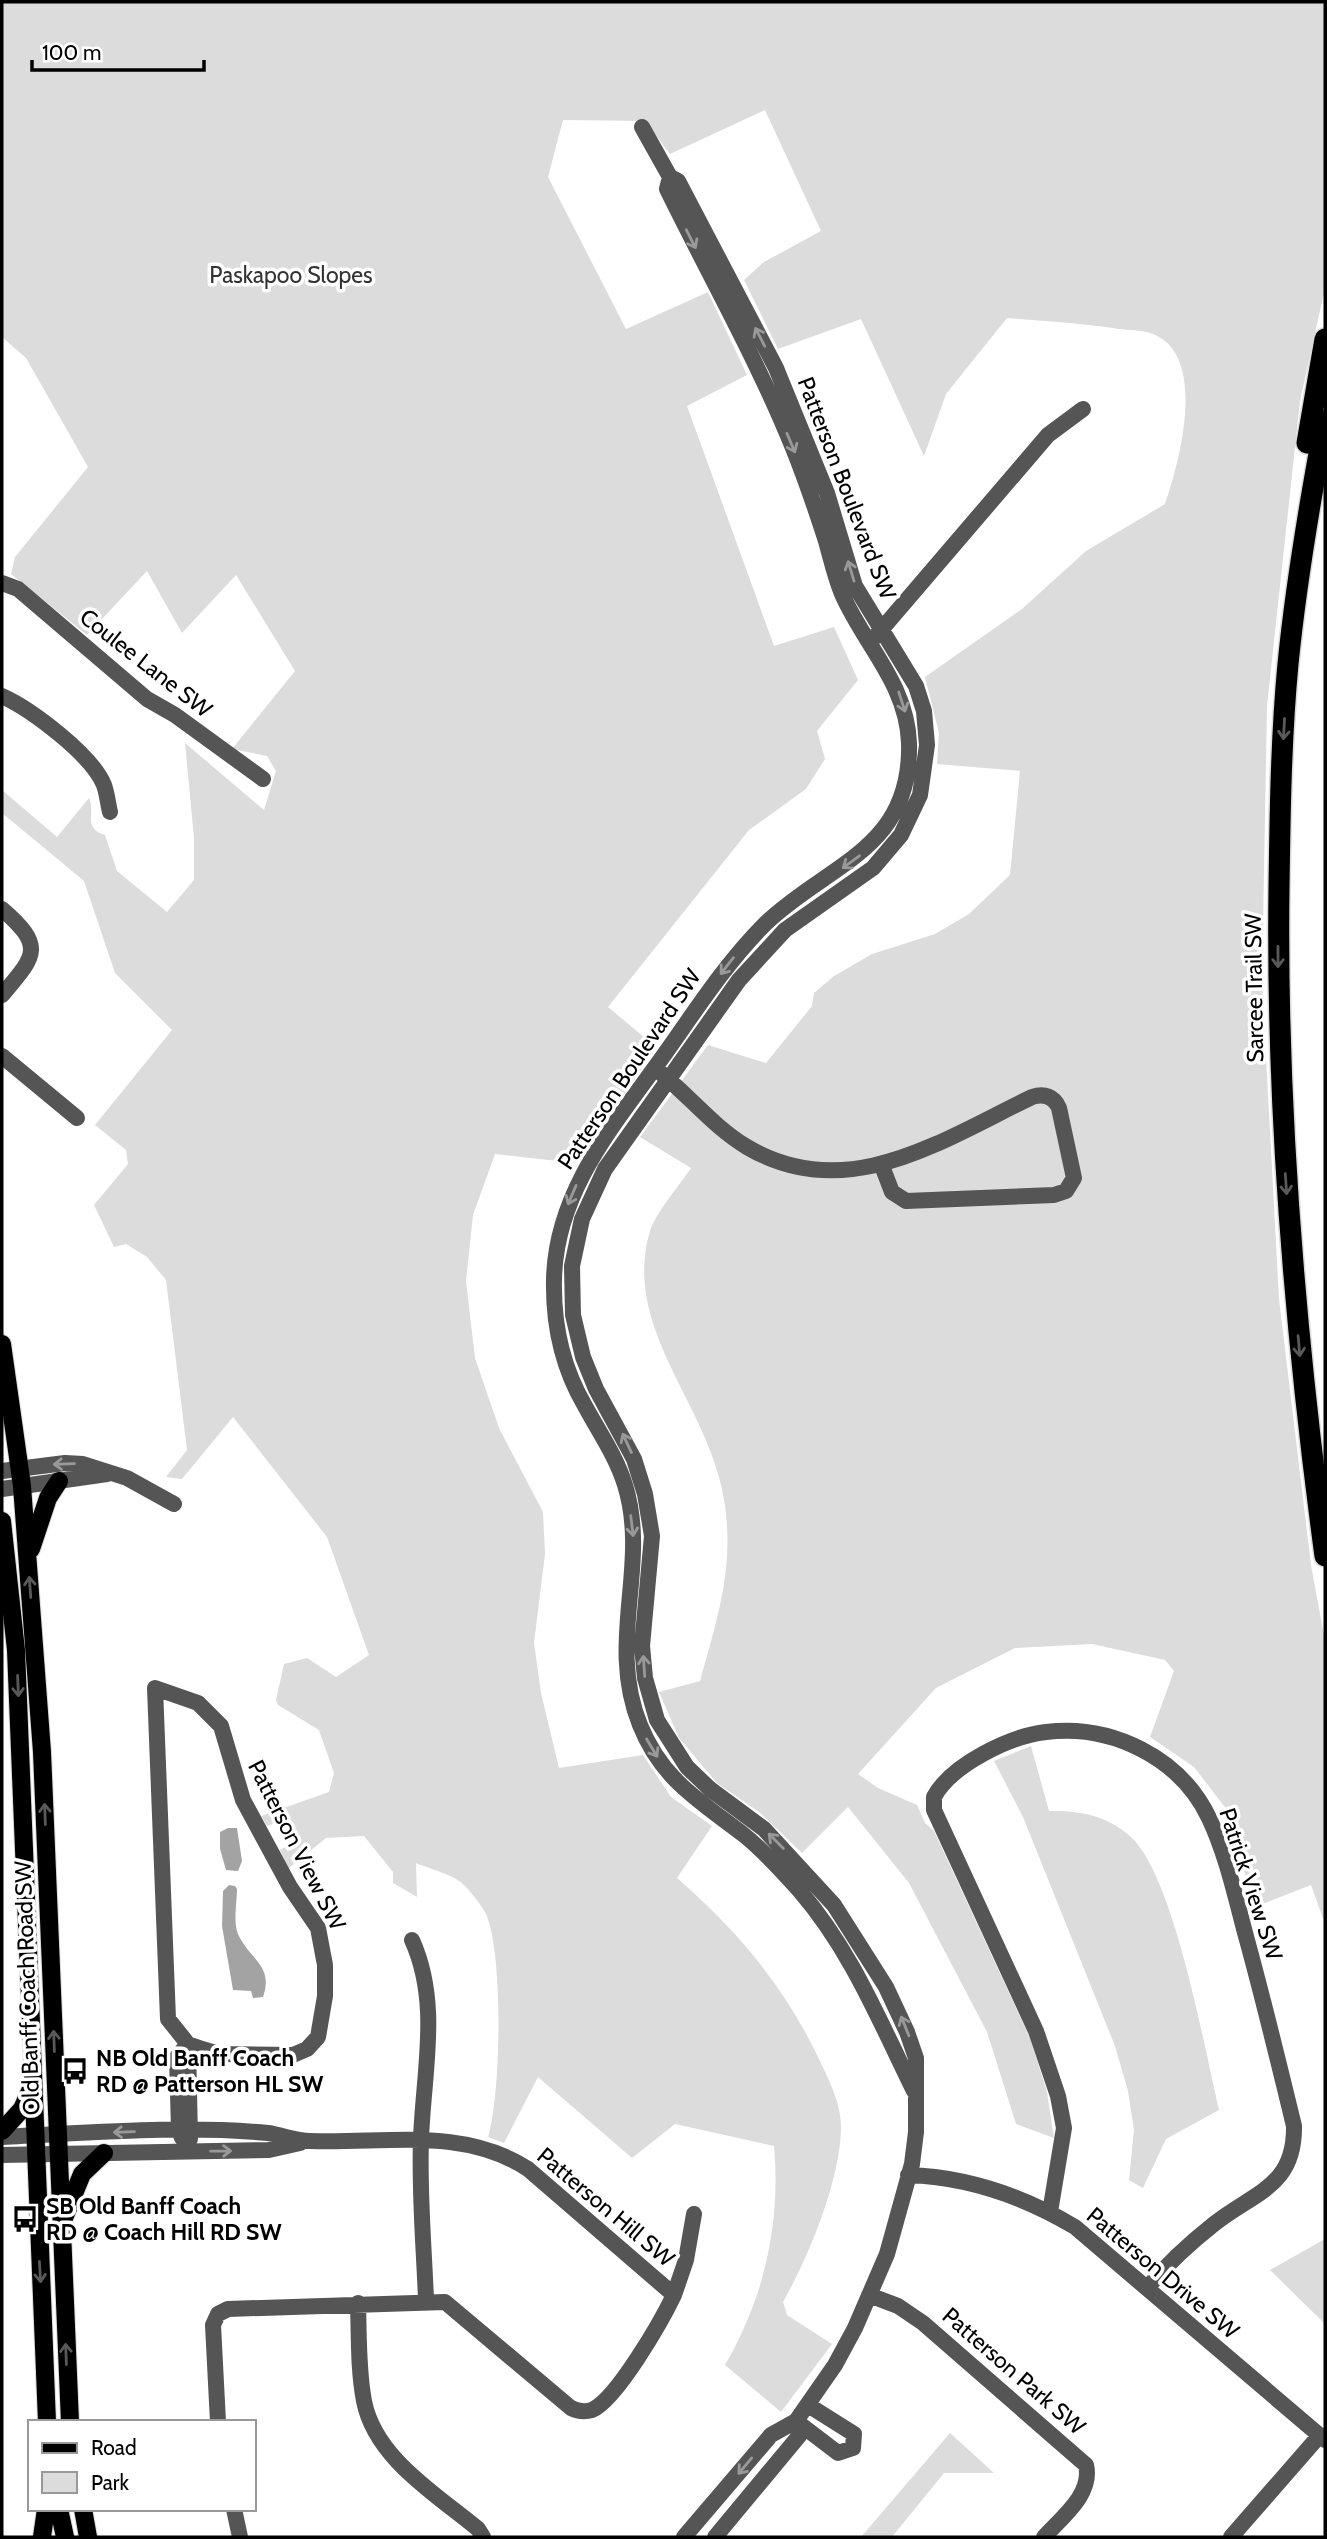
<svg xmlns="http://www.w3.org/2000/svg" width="1327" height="2539" viewBox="0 0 1327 2539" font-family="Cabin,sans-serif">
	<rect width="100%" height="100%" fill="#fff"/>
	<path fill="#dcdcdc" d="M2,2H1325V288L1300,401L1267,706L1262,982L1279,1299L1311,1565L1325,1641V1924L1311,1885L1252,1908L1234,1819L1194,1767L1150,1737L1174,1671L1165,1660L1092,1644L1015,1648L936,1688L858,1774L878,1788L917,1805L925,1823L934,1831L1030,2038L1047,2092L1054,2138L1016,2124L987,2032L909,1883L848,1807L802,1853L759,1812L717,1783L679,1738L659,1692L700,1681C720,1610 739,1551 719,1477C697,1394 623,1321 650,1231C656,1212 680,1185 691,1168L640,1137L708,1045L766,1063L812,1006L814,993L834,976L872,954L935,934L969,914L1010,875L1020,771L937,764L939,733L925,677L1022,609L1086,551L1165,504C1179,463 1210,352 1150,333C1141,330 1129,330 1119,329C1081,323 1044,321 1007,318L946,394L924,456L861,319L778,349L744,280L764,262L821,231L765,110L670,154L645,121L563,120L548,177L626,329L708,292L747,375L687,406L774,646L834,627L858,680L817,731L825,759L806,789L749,830L608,1007L657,1048L576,1163L495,1154L473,1215L466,1281L475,1358L499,1428L543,1512L545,1554L534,1643L541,1693L559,1768L643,1755L671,1797L712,1826L677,1878C738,1931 785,1987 820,2061C829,2080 841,2104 841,2126C841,2179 809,2256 783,2302L787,2315L832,2344L781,2412L725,2365C764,2298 781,2224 774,2146L675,2124L632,2158L538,2077L504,2143L488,2137C501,2096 504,1949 485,1912C480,1904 472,1893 465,1886C455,1875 430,1869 416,1863L417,1897L393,1883V1872L364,1836L326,1838L288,1869L280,1850L289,1845L278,1822L267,1826L261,1816L329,1792L334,1773L319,1730L278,1705L276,1700L284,1664L307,1658L336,1677L369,1655L327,1537L233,1417L182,1479L166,1477L187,1450L166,1280L147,1257L126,1244L114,1247L94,1205L128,1164L126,1150L95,1125L172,1030L115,973L84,881L2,813V790L57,837L89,798C96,813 82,828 105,835L117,871L167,912L194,880V838L185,743L264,810L276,771L267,756L232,749L295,671L236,575L182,633L147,571L87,635L11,574L15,557L88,467L26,358L2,337Z
		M1031,1746L1049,1811C1080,1810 1110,1816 1133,1839C1175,1882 1204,2046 1219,2110L1166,2139L1143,2188L1129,2180L1134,2130L1128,2091L1115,2046L1023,1817L994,1761Z
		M1325,2239V2324L1270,2270Z
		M950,2433L994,2473H944L892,2537H861Z"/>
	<path fill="#a3a3a3" d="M228,1828H237L242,1861L238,1871L226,1870L220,1849V1832Z
		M229,1885L235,1886L237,1889C237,1902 233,1922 238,1934C250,1960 274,1966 263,1997L253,1998L251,1991L233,1990L222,1926L223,1891Z"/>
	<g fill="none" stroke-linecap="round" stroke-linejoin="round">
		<defs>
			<path id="major" d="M2,1344L22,1486L42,1752L70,2422
				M2,1521L16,1650L47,2422
				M31,1549L48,1498L59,1481
				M2,2131L22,2109L31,2089
				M64,2218L82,2174L104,2153
				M59,2509L65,2537
				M83,2509L88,2537
				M42,2537L46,2509"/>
			<path id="highway" d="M1325,421C1310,501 1296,583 1288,664C1281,738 1280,813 1279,888C1276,1112 1295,1334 1325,1556
				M1307,443L1325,339"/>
		</defs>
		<use href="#major" stroke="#dbdbdb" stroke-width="20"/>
		<use href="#highway" stroke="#dbdbdb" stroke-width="24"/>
		<path stroke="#555" stroke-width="16" d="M642,127L670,177L678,181L776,368L827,493L855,586L916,686L924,711L927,745L920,795L901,835L873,868L785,930L739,980L605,1169L582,1219L572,1266L573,1315L583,1357L596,1389L634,1459L645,1494L652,1536L642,1646L645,1678L657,1720L687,1767L710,1789L764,1829L834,1905L886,1987L907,2032L916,2058V2132L912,2164L887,2254L855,2328L835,2365L796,2421L771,2435L684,2537
			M670,177L667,189C709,275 757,359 793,448C805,478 816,510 826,541C831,559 835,577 842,594C865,646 907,684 909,743C912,850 827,864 765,924C726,963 696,1010 664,1055C615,1124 556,1190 554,1279C553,1323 562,1367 585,1406C599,1432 616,1456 625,1485C650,1566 606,1641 640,1725C662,1780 700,1801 744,1835C764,1851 782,1871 799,1890C851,1950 879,2020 914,2091
			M2,583L18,589L147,699L175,715L263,779
			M875,637L1048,435L1083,409
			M2,696C31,709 92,755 104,785C107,793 108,804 110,812
			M2,909C46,947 35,956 2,995
			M2,1056L77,1118
			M662,1074C690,1097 715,1128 747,1147C847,1206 942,1140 1032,1097C1044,1093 1054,1096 1059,1108L1074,1178L1066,1191L1054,1195L906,1201L892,1192L882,1166
			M2,1471L65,1463L83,1464L127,1478L174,1504
			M2,1489L107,1474
			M155,1688L198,1703L221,1726L243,1800L290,1887L318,1928L325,1965V1996L318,2037L307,2049L293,2055L219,2054L202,2049L188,2044L168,2019Z
			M412,1940C441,2004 423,2073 421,2140C419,2193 424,2247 426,2300
			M188,2044L190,2139
			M2,2137C90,2133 180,2125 268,2133C282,2135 296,2141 310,2141C384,2144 462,2126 528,2169L674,2295C662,2320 617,2399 592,2410C585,2412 577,2411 571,2408L445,2302L228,2309L218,2314L213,2325L218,2422
			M182,2138L179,2130L177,2057L188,2044
			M2,2155L269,2150L300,2143
			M908,2175C969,2177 1023,2196 1075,2227L1325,2440
			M1050,2212L1064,2128L1058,2096L1036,2031L934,1810V1797C951,1765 1010,1736 1046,1732C1111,1724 1180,1757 1209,1818C1227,1856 1236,1900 1247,1940C1264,2002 1279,2064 1294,2126C1295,2187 1254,2192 1214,2224C1190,2243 1168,2263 1148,2287
			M674,2295L686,2260L694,2214
			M869,2295L898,2306L923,2323L1086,2465C1093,2494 1062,2517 1044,2537
			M358,2303C359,2335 358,2370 364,2401C375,2458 436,2494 478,2529L483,2537
			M796,2421L838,2453L853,2448L854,2434L808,2405
			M234,2509L240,2537
			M715,2537L799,2436L796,2421
			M1231,2537L1320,2435"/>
		<use href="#major" stroke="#000" stroke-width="18"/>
		<use href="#highway" stroke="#000" stroke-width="21"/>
	</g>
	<defs><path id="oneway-shaft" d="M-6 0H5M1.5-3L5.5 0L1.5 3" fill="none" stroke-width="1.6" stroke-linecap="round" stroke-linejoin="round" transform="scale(1.75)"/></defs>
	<g stroke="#999">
		<use href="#oneway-shaft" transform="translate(691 239) rotate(63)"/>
		<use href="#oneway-shaft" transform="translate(760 337) rotate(-117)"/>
		<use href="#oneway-shaft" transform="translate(791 443) rotate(67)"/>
		<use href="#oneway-shaft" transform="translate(851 571) rotate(-107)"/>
		<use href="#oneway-shaft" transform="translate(902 702) rotate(72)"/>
		<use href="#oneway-shaft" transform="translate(851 862) rotate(144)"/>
		<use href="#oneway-shaft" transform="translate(727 966) rotate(128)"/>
		<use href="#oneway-shaft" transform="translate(572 1195) rotate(113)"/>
		<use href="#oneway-shaft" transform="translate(627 1443) rotate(-115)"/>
		<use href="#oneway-shaft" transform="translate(64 1464) rotate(178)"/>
		<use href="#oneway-shaft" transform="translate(632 1526) rotate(83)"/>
		<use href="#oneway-shaft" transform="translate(644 1666) rotate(-94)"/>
		<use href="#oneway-shaft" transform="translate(652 1748) rotate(59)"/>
		<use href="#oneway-shaft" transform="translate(776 1841) rotate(-135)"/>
		<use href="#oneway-shaft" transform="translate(905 2026) rotate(-112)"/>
		<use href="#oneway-shaft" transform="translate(124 2132) rotate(178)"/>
		<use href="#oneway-shaft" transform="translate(221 2151) rotate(-1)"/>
		<use href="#oneway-shaft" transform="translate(745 2466) rotate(130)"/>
	</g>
	<g stroke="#595959">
		<use href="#oneway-shaft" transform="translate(1284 729) rotate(93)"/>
		<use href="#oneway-shaft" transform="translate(1278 957) rotate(90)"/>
		<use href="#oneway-shaft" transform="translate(1286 1184) rotate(86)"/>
		<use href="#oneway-shaft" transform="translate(1299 1346) rotate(85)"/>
		<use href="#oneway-shaft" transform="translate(30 1587) rotate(-94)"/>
		<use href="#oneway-shaft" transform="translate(18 1686) rotate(88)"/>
		<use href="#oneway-shaft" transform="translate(45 1814) rotate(-92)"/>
		<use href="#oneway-shaft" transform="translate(54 2041) rotate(-92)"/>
		<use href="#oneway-shaft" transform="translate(40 2272) rotate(87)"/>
		<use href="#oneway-shaft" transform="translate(66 2354) rotate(-92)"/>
	</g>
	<defs>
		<symbol id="bus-bare" viewBox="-9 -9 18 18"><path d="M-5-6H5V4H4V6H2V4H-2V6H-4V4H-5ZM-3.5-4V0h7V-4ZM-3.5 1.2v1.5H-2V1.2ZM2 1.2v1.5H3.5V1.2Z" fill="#000" stroke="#fff" stroke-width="2.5" paint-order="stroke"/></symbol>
	</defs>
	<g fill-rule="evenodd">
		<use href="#bus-bare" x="56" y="2052" width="38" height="38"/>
		<use href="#bus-bare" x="6" y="2200" width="38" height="38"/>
	</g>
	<g text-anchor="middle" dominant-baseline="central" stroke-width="7" stroke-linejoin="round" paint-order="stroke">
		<g font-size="23" fill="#333" stroke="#fff">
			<text x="291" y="275">Paskapoo Slopes</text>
		</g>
		<g font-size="23" fill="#000" stroke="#fff">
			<text transform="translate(847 488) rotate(69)">Patterson Boulevard SW</text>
			<text transform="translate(146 663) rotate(38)">Coulee Lane SW</text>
			<text transform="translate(1254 988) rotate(-91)">Sarcee Trail SW</text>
			<text transform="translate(629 1069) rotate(-56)">Patterson Boulevard SW</text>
			<text transform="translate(297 1845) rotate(63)">Patterson View SW</text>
			<text transform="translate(1251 1884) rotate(72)">Patrick View SW</text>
			<text transform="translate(27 1988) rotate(-92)">Old Banff Coach Road SW</text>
			<text transform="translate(606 2207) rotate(40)">Patterson Hill SW</text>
			<text transform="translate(1163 2273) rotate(40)">Patterson Drive SW</text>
			<text transform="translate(1014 2371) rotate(41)">Patterson Park SW</text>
		</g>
		<g font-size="23" font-weight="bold" fill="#000" stroke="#fff" text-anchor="start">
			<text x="96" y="2058">NB Old Banff Coach<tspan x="96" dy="26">RD @ Patterson HL SW</tspan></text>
			<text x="46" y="2206">SB Old Banff Coach<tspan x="46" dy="26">RD @ Coach Hill RD SW</tspan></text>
		</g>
	</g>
	<rect width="1327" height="2539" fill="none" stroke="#000000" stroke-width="7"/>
	<rect x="28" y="2420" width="228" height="91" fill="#ffffff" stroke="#999999" stroke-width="2"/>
	<rect x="42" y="2443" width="35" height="10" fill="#000000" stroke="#999999" stroke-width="2"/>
	<text x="91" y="2455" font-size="21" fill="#000000">Road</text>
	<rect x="42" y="2472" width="35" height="21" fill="#dcdcdc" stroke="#999999" stroke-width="2"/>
	<text x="91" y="2490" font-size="21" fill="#000000">Park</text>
	<path d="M32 60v10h172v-10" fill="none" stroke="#000000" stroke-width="3.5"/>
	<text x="42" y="60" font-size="21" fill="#000000" stroke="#ffffff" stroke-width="5" paint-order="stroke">100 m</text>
</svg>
